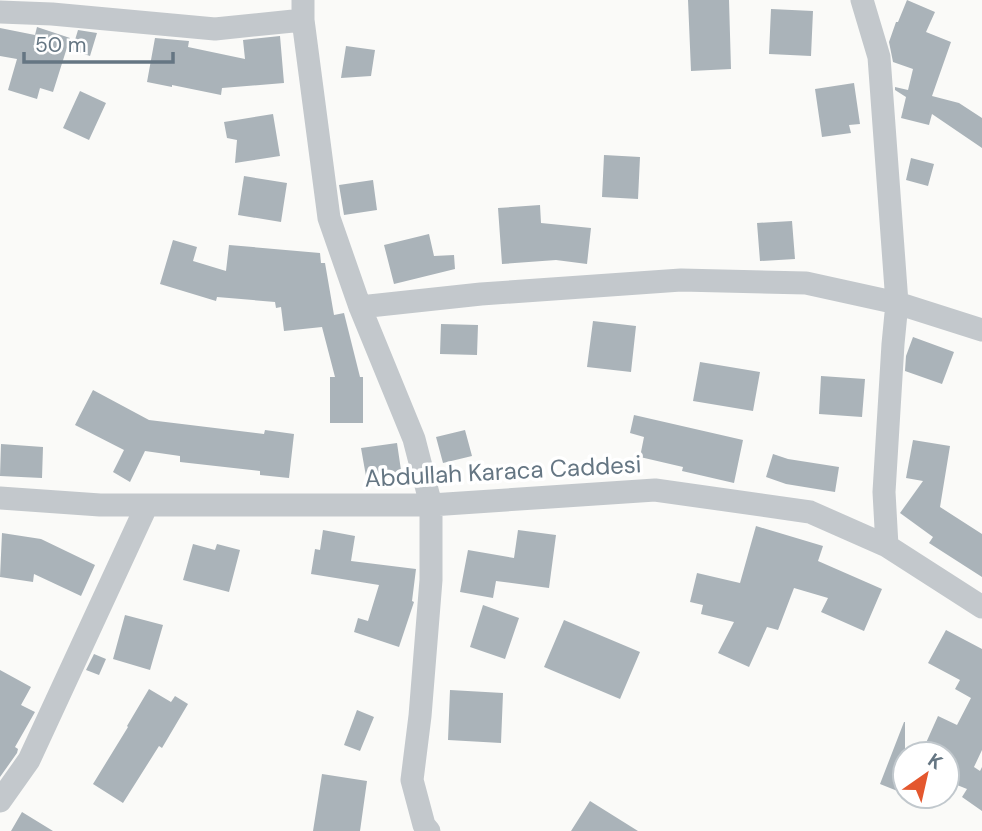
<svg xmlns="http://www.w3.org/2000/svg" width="982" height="831" viewBox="0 0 982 831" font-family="'DM Sans',sans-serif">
	<rect width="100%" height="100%" fill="#fafaf8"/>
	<path fill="#aab3b9" d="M688,0H729L731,69L691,71Z
		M907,0L935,12L926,32L951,42L932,96L959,103L982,118V148L932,114L929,125L901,118L906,97L895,90V87L908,90L913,69L893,62L889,42L896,22H898Z
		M771,9L813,11L811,56L769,54Z
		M37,27L70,38L53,92L40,88L37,99L8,90L17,59L0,56V28L35,35Z
		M78,30L97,33L90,56L72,50Z
		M280,36L284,83L222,88L221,95L172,85V87L147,82L155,38L189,41L188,47L245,59L243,40Z
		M346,46L375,50L371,76L341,78Z
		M854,83L860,124L849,125L851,133L822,137L815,89Z
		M80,91L106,103L89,140L63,128Z
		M273,114L280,156L235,163L237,140L227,138L224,122Z
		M604,155L640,157L638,199L602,197Z
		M911,158L934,164L928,186L906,180Z
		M244,176L287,183L281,222L238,215Z
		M373,180L377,210L344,215L339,185Z
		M540,205L541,223L591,228L587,264L556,260L502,264L498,208Z
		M792,221L795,259L760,261L757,223Z
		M429,234L434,256L454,255L455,269L394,284L384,245Z
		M173,240L197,247L193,261L226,271L229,245L320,253L321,263H325L334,315L344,313L360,377H363V423H330V377H335L322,327L284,331L281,307L276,308L275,302L217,297L216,301L160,284Z
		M593,321L636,326L631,372L587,367Z
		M441,324L478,325L477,355L440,354Z
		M913,337L954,352L942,384L905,371L906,356Z
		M700,362L760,372L753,411L693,401Z
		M821,376L865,379L862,417L819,414Z
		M93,390L149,420L264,434L265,430L294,434L289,478L260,475V471L180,462V456L145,451L130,482L113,472L124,450L75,425Z
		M634,415L743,440L734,483L682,471L683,467L640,457L644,437L630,433Z
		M465,430L472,456L443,463L436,437Z
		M913,440L950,446L940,507L982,534V577L929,543L933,537L900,513L923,481L906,478Z
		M397,443L402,477L367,482L361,448Z
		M1,444L43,447L42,478L0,476Z
		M773,454L788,459L839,467L835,492L786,484L766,477Z
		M756,526L823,546L818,561L882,589L864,631L821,612L828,598L794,588L778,630L767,627L749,667L718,653L734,622L701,614L703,605L690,602L697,573L740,583Z
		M323,530L355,536L351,561L416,569L412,601L414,602L399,647L354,632L358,618L368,621L379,585L311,574L315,549L320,550Z
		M518,530L556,535L549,588L496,581L493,598L460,592L468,550L514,558Z
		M2,533L41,539L95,565L81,596L34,574L33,582L0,577Z
		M193,544L215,550L217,544L240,550L229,592L183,580Z
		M483,605L519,618L505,659L470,647Z
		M125,615L163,625L150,670L113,659Z
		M564,620L640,652L620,699L544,667Z
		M946,630L982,649V750L974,767L980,771L982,767V811L962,797L967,789L947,781V754H921L938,716L957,725L971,698L955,689L960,680L928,663Z
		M94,654L106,659L99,675L86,670Z
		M0,670L31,687L21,705L35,712L15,747L18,749L17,753L0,777Z
		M149,689L171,702L175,696L188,704L162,748L159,746L123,803L93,784L128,727L127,726Z
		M450,690L503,693L501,743L448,740Z
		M357,710L374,717L360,751L344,745Z
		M904,722H905V794L880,784Z
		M322,774L367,781L360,831H313Z
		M590,801L638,831H571Z
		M22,812L53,831H11Z"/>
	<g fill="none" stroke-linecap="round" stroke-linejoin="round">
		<path stroke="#c3c8cc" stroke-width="23" d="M303,0V20L329,218L360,307L414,439L431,505V580L420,716L412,780L424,825L429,831
			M862,0L879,57L897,303L893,344L884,492L887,546
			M0,12L52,14L215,29L303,20
			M360,307L481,294L681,280L806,283L897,303L982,330
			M0,498L100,505H431L655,490L810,512L887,546L982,607
			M0,801L29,760L147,505"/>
	</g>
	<g text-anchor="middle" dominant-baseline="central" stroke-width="7" stroke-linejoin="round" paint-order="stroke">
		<g font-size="24" fill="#657683" stroke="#fff">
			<text transform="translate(503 471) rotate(-3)">Abdullah Karaca Caddesi</text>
		</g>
	</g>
	<g transform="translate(926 775) rotate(34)"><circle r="33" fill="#ffffff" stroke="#c1c8cd" stroke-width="2"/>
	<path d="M0-5L12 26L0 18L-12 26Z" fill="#e4572e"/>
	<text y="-10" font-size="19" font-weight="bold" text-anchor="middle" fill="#657683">K</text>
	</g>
	<path d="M24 52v10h149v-10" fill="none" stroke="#657683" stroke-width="3.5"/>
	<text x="35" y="52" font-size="21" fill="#657683" stroke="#ffffff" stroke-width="5" paint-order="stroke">50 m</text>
</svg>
